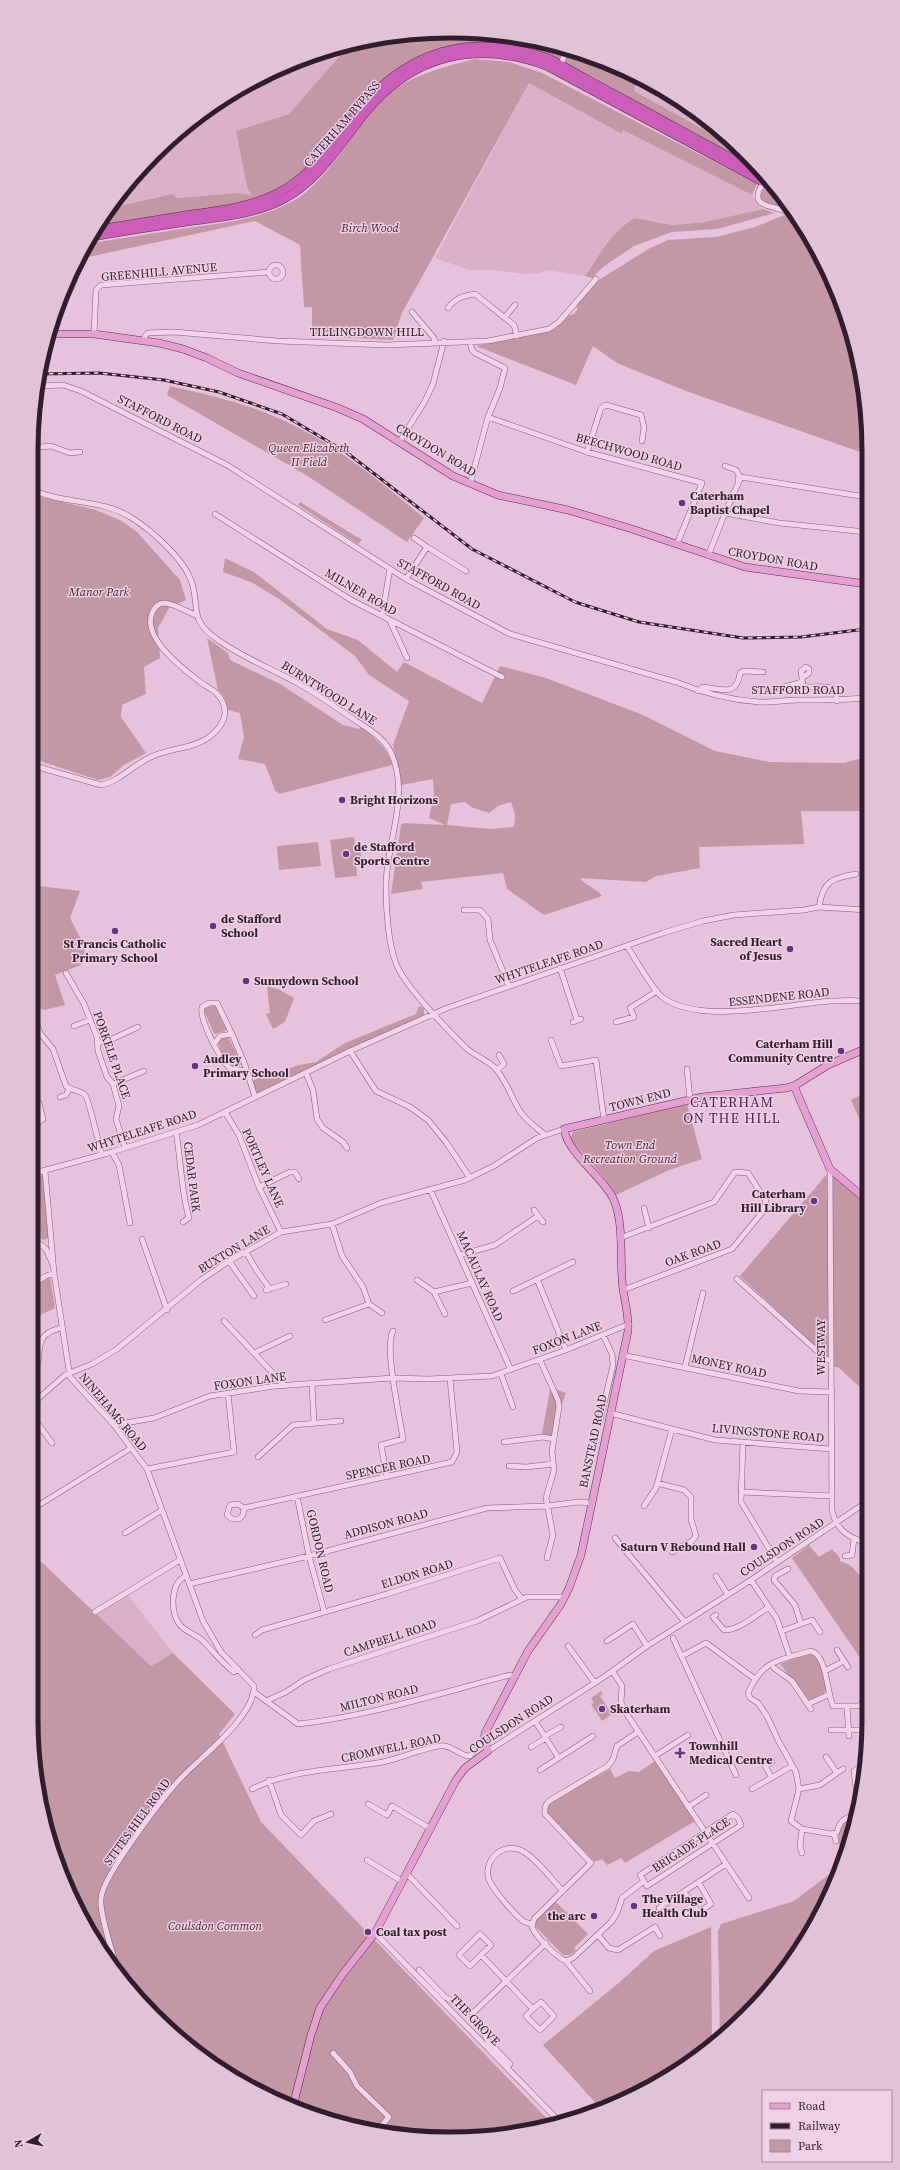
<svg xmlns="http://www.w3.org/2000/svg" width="900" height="2170" viewBox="0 0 900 2170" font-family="'Source Serif 4',serif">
	<rect width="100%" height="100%" fill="#e7c2dc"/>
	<path fill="#dbb1c9" d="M350,44L289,114L236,131L247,187L251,195L237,193L177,198L172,194L111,208L135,174L195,118L264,74Z
		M637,79L683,102L732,145L634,91Z
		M529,83L622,134L623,130L752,195L763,209L705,222L673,225L653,220L596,260L585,276L548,270L539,273L525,274L494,270H469L435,258Z
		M124,1590L173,1653L151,1666L92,1610Z"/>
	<path fill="#c398a4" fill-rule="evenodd" d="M422,32L504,35L584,53L637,79L634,91L732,145L760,169C719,147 678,125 637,102C603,82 569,62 532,49C470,28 402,53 361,101C338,127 322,162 293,182C261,203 220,207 184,213C155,217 126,222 97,226L111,208L172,194L177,198L237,193L251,195L247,187L236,131L289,114L350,44Z
		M475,59L509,62L542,73L757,184L752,195L623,130L622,134L529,83L402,313L393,340L312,336V307H304L300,245L255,221L79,259L86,244C117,239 149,234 181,229C224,222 269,220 305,193C337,167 355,126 384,98C409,75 444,67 475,59Z
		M762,188L780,195L792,212H784L759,199Z
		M763,209L774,213L718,229L672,232L634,246L603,267L592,278L585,276C601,254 610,232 635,218L673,225L705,222Z
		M792,212L813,240L837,289L865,395L866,454L686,391L617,363L593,346L576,385L476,346L554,330L568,316L574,314L578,309L576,306L587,290L599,280L650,248L668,240L716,237L755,227Z
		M170,386C206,394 244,403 278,418C333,442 379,480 424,518L407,542L306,475L167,395Z
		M31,493L36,496L96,510L122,521L137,532L180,580L186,600L169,608L158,628L160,658L144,667L146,694L122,705L121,717L146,753L124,765L110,777L98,780L31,758Z
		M300,502L362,540L358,544L298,505Z
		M225,558L254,572L327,629L358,640L397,672L404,662L482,703L500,666L546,678L643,715L715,751L769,762L844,763L866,757L867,811H801L804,844L699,847L700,868L656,876L646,882L580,878C585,886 597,888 602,896L544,915L507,889L503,873L421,882L423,889L391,894L401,825L404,823L445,825L429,818L434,795L433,779L401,785L393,745L409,701L369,675L355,656L279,599L251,582L223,572ZM465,802L471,807L489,813L498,806L511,802L515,814L514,827L491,829L447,825L451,804Z
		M207,638L228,653L230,660L280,684L343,725L360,729V727C374,737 388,747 392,765L279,794L275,790L265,764L238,759L244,737L240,713L228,710L224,697L218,690Z
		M354,837L355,845H360L362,863H356L357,876L335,878L330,840Z
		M318,842L321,866L279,870L277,846Z
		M31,885L80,891L70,918L84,945L85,960L81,965L55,975L65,1005L44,1010L37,1007L31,987Z
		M267,986L280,990L294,998L285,1022L273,1029L266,1014L270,1013Z
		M213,1006H215L226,1029L225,1031L214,1034L205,1013V1008Z
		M419,1006L424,1008V1016L259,1093L255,1092L251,1081L299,1065L316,1062L345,1043L416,1014Z
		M227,1035L241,1062L240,1066L235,1068C225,1063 222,1053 218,1043L220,1039Z
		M867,1092V1122L862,1125L851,1100Z
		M687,1104L702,1159L669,1170L616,1195L601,1174L570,1139L573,1132Z
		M827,1174H833L868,1206V1395L838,1367H834V1359L827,1358L740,1276Z
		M43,1175L49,1237L44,1240L31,1235V1177Z
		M50,1277L55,1308L31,1319V1288Z
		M551,1385L558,1390L566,1393L559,1413L554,1439L541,1438Z
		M809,1545L819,1557L832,1549L840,1558V1561L850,1565L869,1585V1671L792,1558Z
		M31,1552L151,1666L173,1653L235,1714L219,1734L261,1822L553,2125C530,2131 508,2133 484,2136C324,2151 169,2067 87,1930C80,1918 76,1904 70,1892C64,1879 57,1866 53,1853C22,1757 31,1651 31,1552Z
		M810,1653C821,1658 824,1678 827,1689L824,1693L809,1700L780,1664Z
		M601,1691L603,1694L600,1696L612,1714L602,1721L591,1704L594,1703L591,1698Z
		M655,1761L695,1821L625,1863L621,1858L607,1865L602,1859L595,1862L547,1814V1808L552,1801L610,1769L615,1778L629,1771L639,1772Z
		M856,1817L847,1852L844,1854C836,1842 837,1835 844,1822Z
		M843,1864L826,1906L782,1975L720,2040L718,1931L721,1924L794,1901Z
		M555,1901L588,1934L574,1948L576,1950L570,1955H563L535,1926L537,1919Z
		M711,1927L712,2045L660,2083L602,2110L543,2045L621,1981L654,1951Z"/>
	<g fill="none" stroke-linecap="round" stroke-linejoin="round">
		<defs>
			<path id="minor" d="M561,64L567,49
				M763,183C748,207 769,205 786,211L790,209
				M269 272a7 7 0 1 1 14 0a7 7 0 1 1-14 0Z
				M448,308C455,298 463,296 475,294L514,325L517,336
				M412,312L434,338L435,342
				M505,317L515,305
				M94,334L96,290L101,285L269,272
				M143,340L145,336L148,333L174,332L278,341L387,345L488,341L549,329L559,322L596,279
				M37,386L63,385L81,391L227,465L406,579L510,634L676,682C703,693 730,700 759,702C772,703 786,700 799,700C822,700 843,700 866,698
				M488,417L587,452L702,483L677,544
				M400,441L425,401L433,384L444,341
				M31,448L51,446L70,453L80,452
				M587,452L601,408L606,405L641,415L644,427L642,441
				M725,466L736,470L739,475L738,481
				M470,484L488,417L500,388L505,368L475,353L472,350L470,342
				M31,489C63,505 101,498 132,518C152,531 182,557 191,580C201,608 187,618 218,640C242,657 272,669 299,684C319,695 337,708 356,721C370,730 386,739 392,755C410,799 386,842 386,886C386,908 388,948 398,968C409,991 447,1029 466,1048C475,1056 488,1060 496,1069C507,1082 512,1099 521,1113C527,1121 537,1128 545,1135
				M725,513L741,477L866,497
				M215,514L351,600L502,677
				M427,547L466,571
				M708,556L725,513L779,523L866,532
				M406,579L427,547L414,538
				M382,616L390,569
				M390,621L407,658
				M802,675L805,676L809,673V669L806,667L801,671L803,686C814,689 822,684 835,689L837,701
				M785,687L802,682
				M698,691L703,687C721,689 737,697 740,673L744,671L763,672
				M31,765L101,785C119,782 134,764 151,757C169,748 192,749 208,738C216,732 224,723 225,713C225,706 222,699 217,694C213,689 205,686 200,682C183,669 142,638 152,613C155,607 158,603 165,603C175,604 187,612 196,615
				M819,907C823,882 831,878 856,874
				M464,910H480L488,919L490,940L509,986
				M627,946C634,957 653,990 661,996C697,1026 786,1004 831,1001C843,1001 855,999 867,1002
				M560,968L577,1020
				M66,973L84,1004L97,1037L98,1051L107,1077L113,1084L119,1106L116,1119L125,1148
				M31,1007L40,1033L53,1049L66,1086C72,1091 80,1090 85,1095C89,1099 99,1146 102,1155
				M573,1022L581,1019
				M616,1022L634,1017L630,1008L657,991
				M74,1026L90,1020
				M232,1034L217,1003H209L202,1007C199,1020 221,1061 231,1069L241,1070L246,1073
				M551,1040L561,1066L596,1060L604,1120
				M97,1043L110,1040L138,1027
				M214,1044L220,1036L232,1034L245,1065L255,1097
				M350,1051L376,1091L410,1107L428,1120L446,1142L470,1178
				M687,1069L690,1100
				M497,1070L504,1064L499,1055
				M306,1073L313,1090L317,1119L323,1128L343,1142L347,1148
				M113,1084L144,1071
				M60,1097L66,1095L69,1089
				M225,1112L239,1135L259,1187L281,1232
				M31,1128L43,1119L39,1103
				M176,1132C181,1161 181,1190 189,1218L183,1222
				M112,1152L119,1165L130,1223
				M31,1167L34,1174
				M830,1169L832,1510C836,1531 850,1538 869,1544
				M45,1171L54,1273L70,1377L114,1425L147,1469L203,1621L221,1652L254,1686C255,1715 205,1754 186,1773C168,1790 103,1875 101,1898C99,1914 114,1957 119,1974
				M31,1174L112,1152L198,1125L350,1051L447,1008L663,933L703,921L734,915L804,910L819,907L867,910
				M259,1187L290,1172H295L299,1179
				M430,1189L511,1370
				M644,1208L649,1228
				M534,1210L543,1222
				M31,1237L46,1249L53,1265
				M620,1238L714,1202L735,1172L748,1173L766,1201L764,1210L732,1249L623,1290
				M142,1239L167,1310
				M246,1252L257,1271L270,1289
				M460,1255L495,1245L538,1216
				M229,1261L254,1296
				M537,1279L566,1350
				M737,1279L826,1359L831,1361
				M417,1280L434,1292L472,1283
				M31,1285L46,1276L54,1273
				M266,1290L286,1284
				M513,1291L573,1262
				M434,1292L445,1314
				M369,1304L382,1313
				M325,1320L369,1304L363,1287L342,1256L332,1224
				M224,1321L254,1353L290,1336
				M254,1353L285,1386
				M622,1355L799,1391L832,1392
				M540,1360L558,1400L559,1407L552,1451L554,1470L546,1498L553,1535L547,1558
				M38,1363C40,1342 39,1333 61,1328
				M685,1367L703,1293
				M501,1374L513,1407
				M312,1384L314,1423
				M31,1405L65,1375L92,1364L117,1349L201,1280L229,1261L281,1232L332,1224L381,1203L465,1180L494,1166L537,1138L564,1129
				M610,1413L715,1440L831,1449
				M31,1414L52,1443
				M600,1421L613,1365L612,1354L603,1335
				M114,1425L154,1418L210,1396L275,1386L393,1378L428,1379L492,1376L566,1350L629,1324
				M504,1442L543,1437L554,1439
				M743,1442L741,1502L777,1562
				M258,1457L293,1425L341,1421
				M509,1466L526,1467L553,1464
				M147,1469L234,1452L228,1393
				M387,1477L381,1445L403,1439C400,1417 384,1348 393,1331
				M657,1483L684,1490L691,1497V1519L696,1536L692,1541L672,1552
				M741,1492L832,1496
				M297,1496L309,1556L324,1611
				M644,1506L656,1488L672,1429
				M244,1508L243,1515L239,1519H232L227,1515L230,1505L238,1504L244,1508L452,1462L457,1452L450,1379
				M31,1510L131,1448
				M125,1533L162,1510
				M615,1538L685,1622
				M862,1542L868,1528
				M845,1556L852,1555L854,1539
				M186,1576C170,1583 170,1613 180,1625C186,1632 197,1635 203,1641C214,1652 222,1663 234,1672L238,1669
				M716,1576L728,1595
				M751,1580L777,1619L790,1657
				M189,1584L309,1556L487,1508L547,1506L578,1502L591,1503
				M95,1612L180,1560
				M716,1615L713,1617L724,1630C740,1630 756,1615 769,1607
				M801,1624L812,1620L820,1632
				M782,1631L801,1624L795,1605L774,1580L775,1576L788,1569
				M255,1635L262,1630L387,1594L500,1558L515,1590L522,1599
				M673,1638L736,1775
				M607,1641L633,1624L647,1646
				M568,1646L595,1683
				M837,1650L848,1667
				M682,1656L706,1643L755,1679
				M774,1668L792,1681L811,1709
				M825,1671L844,1661
				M613,1672L622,1686L621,1702L624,1710L749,1898
				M254,1692L298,1724C370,1716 440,1693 510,1675L516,1676
				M266,1701L286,1692L304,1680L329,1669L477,1621L527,1597H565
				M808,1704L830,1694
				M847,1707L849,1736
				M535,1721L558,1757
				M831,1730H861L869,1726
				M861,1730L867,1744
				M545,1736L561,1727
				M531,1747L546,1738
				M488,1751L604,1677L647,1646L751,1580L868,1501
				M655,1756L688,1735
				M540,1770L593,1736
				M837,1773L843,1769
				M772,1778L765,1766L772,1762
				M269,1780L281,1815L301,1835L314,1821L331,1814
				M252,1789C292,1769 339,1770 383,1762C402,1758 420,1749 439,1746C452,1744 459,1756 470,1756L484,1740
				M752,1789L792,1766
				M799,1789L820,1785L837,1773L826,1757
				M368,1804L387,1815L392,1806L431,1829
				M858,1805L854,1771L866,1764
				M688,1807L706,1795
				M733,1814L738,1818L741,1825L647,1886L640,1875Z
				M856,1814C845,1818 840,1820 837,1832L832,1834L802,1829L791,1821L799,1789L796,1772L778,1740L767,1716L758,1703L750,1698L748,1693C763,1659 779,1661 810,1651C827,1653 827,1694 833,1706H858L869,1701
				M802,1829L800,1846L802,1853
				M834,1834L836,1841
				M367,1860L403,1882
				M407,1874L457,1926
				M684,1892L699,1912L711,1904L699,1883
				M659,1908L726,1864
				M532,1924C529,1923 526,1923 523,1921C515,1915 489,1886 488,1876C485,1856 507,1841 524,1852C537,1859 552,1880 563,1891
				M375,1933L560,2122
				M598,1935L609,1948L618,1950L655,1927L660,1936
				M481,1955L491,1945L480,1934L459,1955L470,1966L481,1955L533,2009L526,2016L540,2030L554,2016L541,2002L533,2009
				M566,1961L573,1958L611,1922L617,1913L622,1898L644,1881
				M419,1970L445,1997L473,2013L546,1943
				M590,1991L566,1961C555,1956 537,1938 532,1927L534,1919L591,1863L545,1814C544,1805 547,1802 554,1798L608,1766L613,1759L617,1746L638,1732
				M473,2013L488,2041L510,2064
				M333,2053L350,2072L357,2086L389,2117L377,2131"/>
			<path id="major" d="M49,334H94L159,343L183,349L207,358L238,373L338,408L363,419L453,476L498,495L568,510L632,529L745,567L866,584
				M794,1086L830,1169L868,1201
				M293,2106L311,2035L320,2008L342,1975L375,1933L456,1780L465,1768L488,1751L484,1740L485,1733L528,1651L561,1604L569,1588L581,1555L628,1331C629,1316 625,1303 623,1289C619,1262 625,1223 613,1198C601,1175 568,1154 564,1129L702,1097L786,1088L794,1086L828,1065L867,1048"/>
			<path id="highway" d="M95,230C126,225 157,220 188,215C218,211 251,207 278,193C313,175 332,143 356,113C408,49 472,31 550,59L768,178
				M90,237C123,231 157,226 191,221C222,217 254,214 282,200C319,181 340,144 365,113C413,54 477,40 547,66L776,189"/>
		</defs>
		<use href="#minor" stroke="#7e5c7a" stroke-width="6"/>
		<use href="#major" stroke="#4d304a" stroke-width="8"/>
		<use href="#highway" stroke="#4d304a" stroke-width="9"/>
		<use href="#minor" stroke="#f3d4ea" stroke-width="5"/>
		<use href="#major" stroke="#e69fd1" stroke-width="7"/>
		<use href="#highway" stroke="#cb5eb9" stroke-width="8"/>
		<defs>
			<path id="rail" d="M40,374L99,373L164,380L219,392L282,414L346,452L472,549L575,602L639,622L743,638L801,637L866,629"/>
		</defs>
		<use href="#rail" stroke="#301e2f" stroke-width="3"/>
		<use href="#rail" stroke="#efd1e6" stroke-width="1.5" stroke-dasharray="4.5" stroke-linecap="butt"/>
	</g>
	<g fill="#643485" stroke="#efd1e6" stroke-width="1.5">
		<circle cx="682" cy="503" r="4"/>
		<circle cx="342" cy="800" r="4"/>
		<circle cx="346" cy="854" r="4"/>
		<circle cx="213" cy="926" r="4"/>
		<circle cx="115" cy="931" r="4"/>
		<circle cx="790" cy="949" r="4"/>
		<circle cx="246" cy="981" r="4"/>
		<circle cx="841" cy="1051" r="4"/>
		<circle cx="195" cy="1066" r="4"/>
		<circle cx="814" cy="1201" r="4"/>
		<circle cx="754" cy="1547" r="4"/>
		<circle cx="602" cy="1709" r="4"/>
		<path d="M678 1747h4v4h4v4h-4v4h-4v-4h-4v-4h4z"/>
		<circle cx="634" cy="1906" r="4"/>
		<circle cx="594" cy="1916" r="4"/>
		<circle cx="368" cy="1932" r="4"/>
	</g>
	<g text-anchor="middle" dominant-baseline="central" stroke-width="3" stroke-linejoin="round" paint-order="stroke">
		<g font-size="12" fill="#301e2f" stroke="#efd1e6">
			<text transform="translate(342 124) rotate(-49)">CATERHAM BYPASS</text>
			<text transform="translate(159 272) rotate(-5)">GREENHILL AVENUE</text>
			<text x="367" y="332">TILLINGDOWN HILL</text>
			<text transform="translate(160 419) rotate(27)">STAFFORD ROAD</text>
			<text transform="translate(436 450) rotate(31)">CROYDON ROAD</text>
			<text transform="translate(629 452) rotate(16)">BEECHWOOD ROAD</text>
			<text transform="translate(773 559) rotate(10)">CROYDON ROAD</text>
			<text transform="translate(439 584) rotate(29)">STAFFORD ROAD</text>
			<text transform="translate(361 592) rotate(30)">MILNER ROAD</text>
			<text x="798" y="690">STAFFORD ROAD</text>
			<text transform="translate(329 693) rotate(32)">BURNTWOOD LANE</text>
			<text transform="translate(549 962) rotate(-19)">WHYTELEAFE ROAD</text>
			<text transform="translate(779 997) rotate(-6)">ESSENDENE ROAD</text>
			<text transform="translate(112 1055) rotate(71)">PORKELE PLACE</text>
			<text transform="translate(640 1100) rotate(-14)">TOWN END</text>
			<text transform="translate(142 1131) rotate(-18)">WHYTELEAFE ROAD</text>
			<text transform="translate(263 1168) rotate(66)">PORTLEY LANE</text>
			<text transform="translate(192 1177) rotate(83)">CEDAR PARK</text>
			<text transform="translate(234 1249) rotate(-31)">BUXTON LANE</text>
			<text transform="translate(693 1253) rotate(-20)">OAK ROAD</text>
			<text transform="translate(480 1276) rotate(66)">MACAULAY ROAD</text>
			<text transform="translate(567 1338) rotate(-21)">FOXON LANE</text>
			<text transform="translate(821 1347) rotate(-90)">WESTWAY</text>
			<text transform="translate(729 1366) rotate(12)">MONEY ROAD</text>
			<text transform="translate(250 1381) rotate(-8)">FOXON LANE</text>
			<text transform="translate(113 1412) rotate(50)">NINEHAMS ROAD</text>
			<text transform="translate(768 1433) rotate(5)">LIVINGSTONE ROAD</text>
			<text transform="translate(593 1441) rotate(-78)">BANSTEAD ROAD</text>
			<text transform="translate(388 1467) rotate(-12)">SPENCER ROAD</text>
			<text transform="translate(386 1524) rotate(-15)">ADDISON ROAD</text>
			<text transform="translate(782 1547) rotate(-33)">COULSDON ROAD</text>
			<text transform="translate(320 1551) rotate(77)">GORDON ROAD</text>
			<text transform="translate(417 1574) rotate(-17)">ELDON ROAD</text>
			<text transform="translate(390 1638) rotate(-18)">CAMPBELL ROAD</text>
			<text transform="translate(379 1698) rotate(-14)">MILTON ROAD</text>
			<text transform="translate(511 1724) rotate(-33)">COULSDON ROAD</text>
			<text transform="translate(391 1748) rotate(-12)">CROMWELL ROAD</text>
			<text transform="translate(137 1822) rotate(-54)">STITES HILL ROAD</text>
			<text transform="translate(691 1845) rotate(-33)">BRIGADE PLACE</text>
			<text transform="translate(475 2020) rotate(46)">THE GROVE</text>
		</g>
		<g font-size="12" font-style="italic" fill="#4a272c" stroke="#efd1e6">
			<text x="370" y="228">Birch Wood</text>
			<text x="309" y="448">Queen Elizabeth<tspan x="309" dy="14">II Field</tspan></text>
			<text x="99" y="592">Manor Park</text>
			<text x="630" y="1145">Town End<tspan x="630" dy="14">Recreation Ground</tspan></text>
			<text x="215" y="1926">Coulsdon Common</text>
		</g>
		<g font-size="12" font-weight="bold" fill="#301e2f" stroke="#efd1e6" text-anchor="start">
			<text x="690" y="496">Caterham<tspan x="690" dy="14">Baptist Chapel</tspan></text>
			<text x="350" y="800">Bright Horizons</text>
			<text x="354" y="847">de Stafford<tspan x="354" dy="14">Sports Centre</tspan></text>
			<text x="221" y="919">de Stafford<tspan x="221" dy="14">School</tspan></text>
			<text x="782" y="942" text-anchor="end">Sacred Heart<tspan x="782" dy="14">of Jesus</tspan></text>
			<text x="115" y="944" text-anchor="middle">St Francis Catholic<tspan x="115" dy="14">Primary School</tspan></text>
			<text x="254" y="981">Sunnydown School</text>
			<text x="833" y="1044" text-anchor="end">Caterham Hill<tspan x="833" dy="14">Community Centre</tspan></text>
			<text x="203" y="1059">Audley<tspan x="203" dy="14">Primary School</tspan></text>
			<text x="806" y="1194" text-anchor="end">Caterham<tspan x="806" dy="14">Hill Library</tspan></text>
			<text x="746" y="1547" text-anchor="end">Saturn V Rebound Hall</text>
			<text x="610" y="1709">Skaterham</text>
			<text x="689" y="1746">Townhill<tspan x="689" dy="14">Medical Centre</tspan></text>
			<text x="642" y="1899">The Village<tspan x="642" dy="14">Health Club</tspan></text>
			<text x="586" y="1916" text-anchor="end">the arc</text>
			<text x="376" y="1932">Coal tax post</text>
		</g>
		<g font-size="14" letter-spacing="1" fill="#4d2357" stroke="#efd1e6">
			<text x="732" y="1102">CATERHAM<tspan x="732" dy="16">ON THE HILL</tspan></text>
		</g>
	</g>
	<path d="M0 0H900V2170H0ZM450 38H450A412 412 0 0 1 862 450V1720A412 412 0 0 1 450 2132H450A412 412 0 0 1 38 1720V450A412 412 0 0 1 450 38Z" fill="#e0c3d7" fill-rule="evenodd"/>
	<path fill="none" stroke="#301e2f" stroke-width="5" d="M450 38H450A412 412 0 0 1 862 450V1720A412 412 0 0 1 450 2132H450A412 412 0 0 1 38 1720V450A412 412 0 0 1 450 38Z"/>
	<rect x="762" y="2090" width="130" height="72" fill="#efd1e6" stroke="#a3899d"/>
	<rect x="770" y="2103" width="20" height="6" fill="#e69fd1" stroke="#a3899d"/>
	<text x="798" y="2110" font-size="12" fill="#301e2f">Road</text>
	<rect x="770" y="2123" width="20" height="6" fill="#301e2f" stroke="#a3899d"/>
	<text x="798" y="2130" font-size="12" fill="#301e2f">Railway</text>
	<rect x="770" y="2140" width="20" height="12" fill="#c398a4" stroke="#a3899d"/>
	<text x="798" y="2150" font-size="12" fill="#301e2f">Park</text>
	<g transform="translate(28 2142) rotate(261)" stroke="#efd1e6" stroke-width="3" paint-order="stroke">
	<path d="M0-3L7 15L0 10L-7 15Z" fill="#301e2f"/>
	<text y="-6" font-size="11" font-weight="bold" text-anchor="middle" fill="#301e2f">N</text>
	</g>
</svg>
